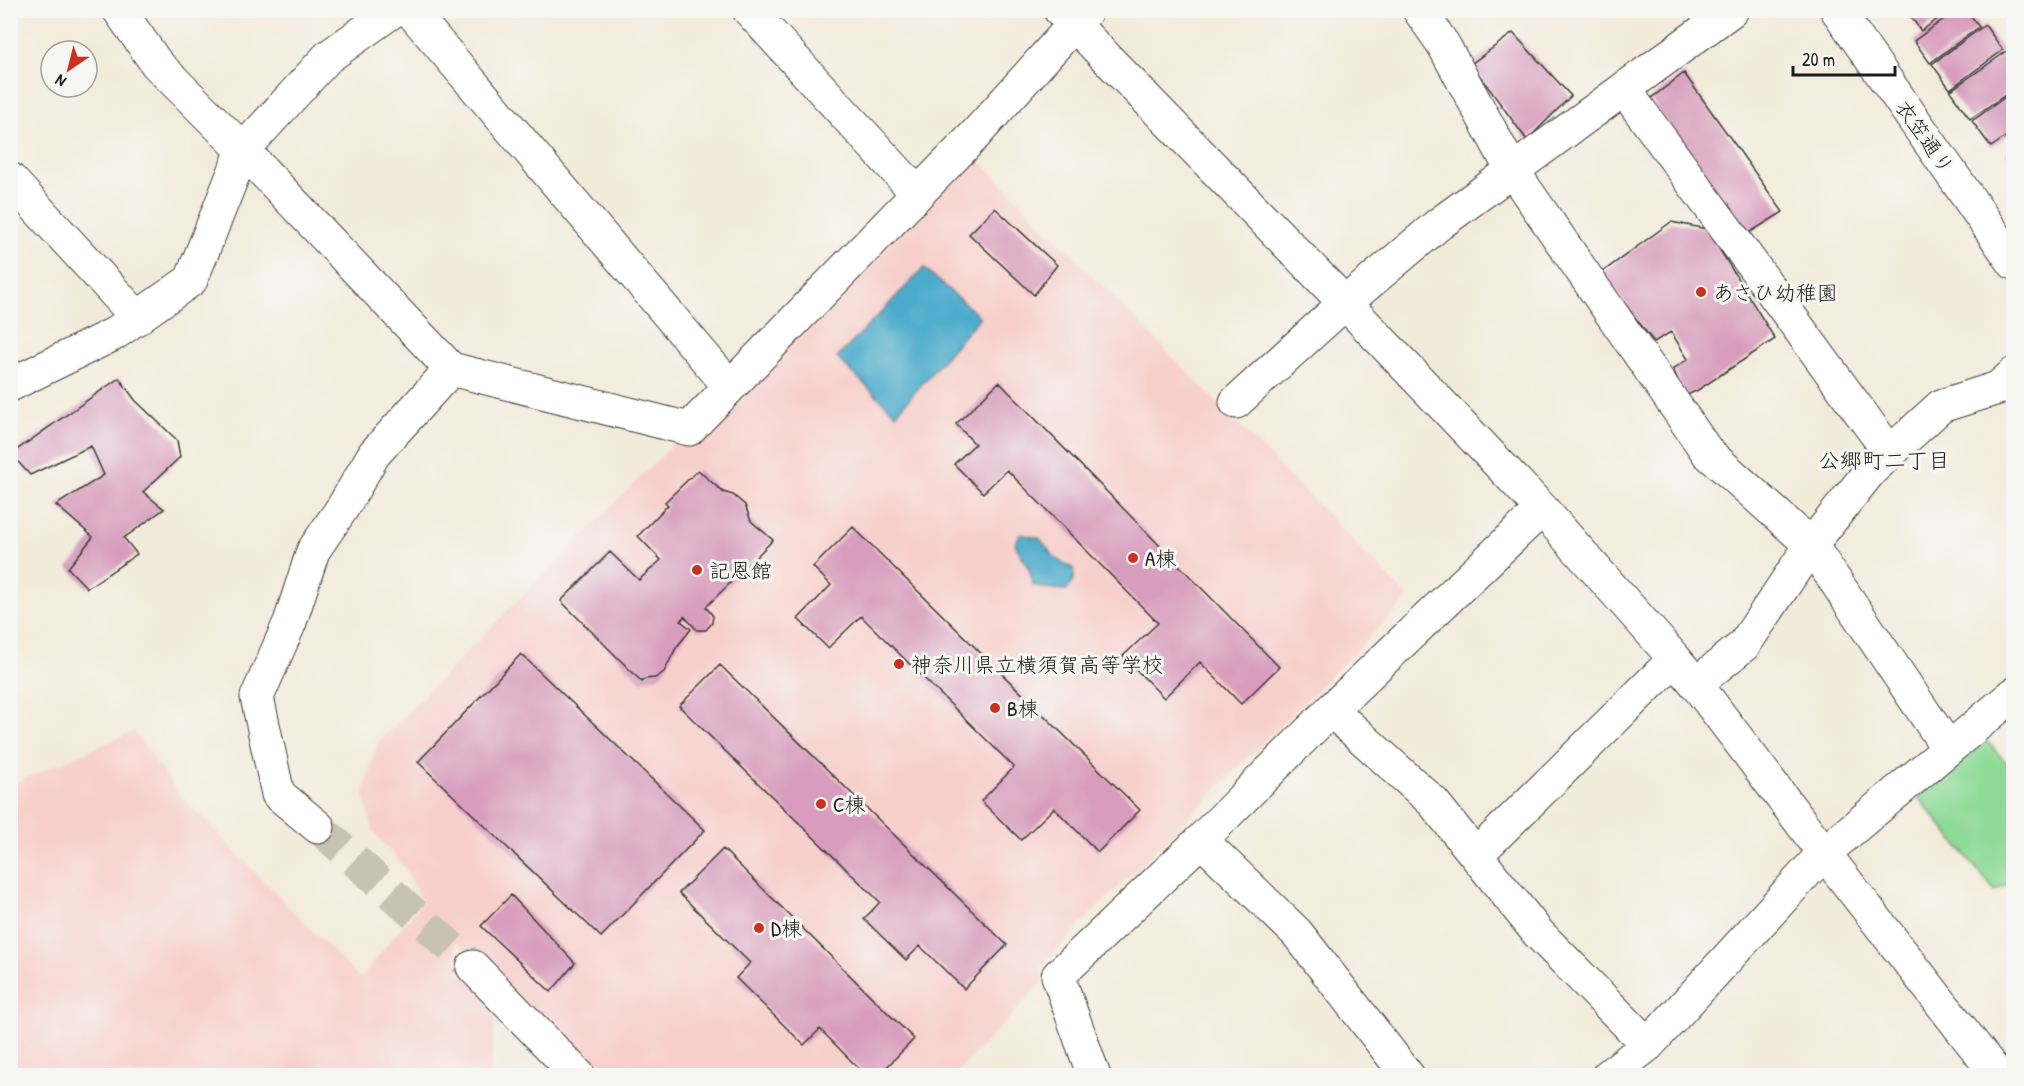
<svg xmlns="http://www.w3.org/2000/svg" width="2024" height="1086" viewBox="0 0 2024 1086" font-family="'Patrick Hand','Klee One',sans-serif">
	<rect width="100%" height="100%" fill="#f6f6f2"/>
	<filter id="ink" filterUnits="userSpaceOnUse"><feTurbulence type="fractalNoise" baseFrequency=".0167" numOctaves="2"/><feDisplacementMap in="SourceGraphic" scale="12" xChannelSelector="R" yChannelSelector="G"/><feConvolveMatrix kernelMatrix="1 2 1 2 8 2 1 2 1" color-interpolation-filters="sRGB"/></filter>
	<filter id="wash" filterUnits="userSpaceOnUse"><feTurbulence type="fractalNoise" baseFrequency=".008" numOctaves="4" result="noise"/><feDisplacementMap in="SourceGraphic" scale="24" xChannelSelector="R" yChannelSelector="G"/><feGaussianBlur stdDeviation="1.35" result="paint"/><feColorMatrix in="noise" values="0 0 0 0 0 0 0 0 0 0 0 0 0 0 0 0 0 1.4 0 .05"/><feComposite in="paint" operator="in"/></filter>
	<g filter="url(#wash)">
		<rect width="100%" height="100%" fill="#f2ebda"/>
		<path fill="#f7d0cc" d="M964,151L972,153L1409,598L1091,914L1042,967L1043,982L955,1075H593L455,941L458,970L496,1006L490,1075H11L10,785L134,731L177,792L360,979L422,902L404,867L373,831L363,793L378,742Z"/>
		<path fill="#8eda97" stroke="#557b5a" stroke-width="1.5" d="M1980,734L2013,770V881L1995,891L1918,797Z"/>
		<path fill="#4eaccc" stroke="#356474" stroke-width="1.5" d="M924,268L980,317L896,414L837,358Z
			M1020,534L1039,538L1056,559L1074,569V579L1067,590L1042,588L1032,584L1030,571L1015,544Z"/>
		<g id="blocks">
			<path fill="#d89dbd" d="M1906,10H1950L1921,31Z
				M1956,10H1967L1979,27L1930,63L1914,41Z
				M1985,25L2003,50L1950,89L1932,64Z
				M1513,33L1571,96L1527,140L1471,64Z
				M2007,51L2014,61V89L1970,119L1950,91Z
				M1684,73L1783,212L1744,236L1650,99Z
				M2014,91V131L1991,147L1972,121Z
				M2014,147V163L2006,153Z
				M995,208L1057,265L1034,295L969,234Z
				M1671,222L1707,229L1775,339L1698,390L1685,396L1673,369L1688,359L1671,332L1654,342L1601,273Z
				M119,378L135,400L177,440L180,457L143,492L164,509L124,538L137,554L87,588L68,568L93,537L56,505L104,475L91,446L30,475L11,454Z
				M999,382L1279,667L1241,704L1200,662L1164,698L1123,656L1158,623L1007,470L983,493L954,464L975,444L956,424Z
				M698,470L723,492L733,495L745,505L751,521L773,540L706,607L713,616L712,623L706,630H697L684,616L681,621L691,629L676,648L664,672L655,678L645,679L642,682L561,601L610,552L639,580L661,560L638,536L668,505L665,502Z
				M853,527L1140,810L1098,852L1054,808L1021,840L981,801L1014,767L861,616L828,648L798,619L831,585L813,567Z
				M521,654L705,830L601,937L418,762Z
				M720,665L1007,945L964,989L920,946L906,960L864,919L880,902L679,706Z
				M723,849L914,1039L878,1076H866L820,1029L804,1045L736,978L750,963L679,893Z
				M511,895L575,963L551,992L481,926Z"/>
		</g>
	</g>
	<g filter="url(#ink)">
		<use href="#blocks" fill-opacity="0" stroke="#3c3b38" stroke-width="1.5"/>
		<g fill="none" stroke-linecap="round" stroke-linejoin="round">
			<path stroke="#c7c2b4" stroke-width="33" stroke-dasharray="33 16" stroke-linecap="butt" d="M318,827L473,967"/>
			<defs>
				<path id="minor" d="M119,10L157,64L243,150L451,369
					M410,10L730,387
					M749,10L917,193
					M1060,10L1345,303L1542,509L1675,659L1696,684L1824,853L1998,1076
					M1419,10L1443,44L1512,170L1708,453L1811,545L1948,748
					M1837,10L2014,263
					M1624,89L1890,453
					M10,179L138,318
					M10,385L114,334L191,280L243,150L328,57L394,10
					M1236,402L1345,303L1439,224L1732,10
					M1696,684L1744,645L1811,545L1871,470L1941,406L1998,388L2014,374
					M1331,710L1433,802L1538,933L1648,1045
					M318,827L278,794L257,697L290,622L313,551L343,507L374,454L451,369L689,429L974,136L1087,10
					M1201,840L1297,933L1408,1076
					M1476,855L1675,659
					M473,967L579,1076
					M1094,1076L1058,976L1201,840L1331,710L1542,509
					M1608,1076L1648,1045L1824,853L2014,694"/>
			</defs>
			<use href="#minor" stroke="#3c3b38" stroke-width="35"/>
			<use href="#minor" stroke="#fff" stroke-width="33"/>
		</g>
	</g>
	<g fill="#c8321e" stroke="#f6f6f2" stroke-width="2">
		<circle cx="1701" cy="292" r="6"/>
		<circle cx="1133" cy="558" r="6"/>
		<circle cx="697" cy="570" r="6"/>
		<circle cx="899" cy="664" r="6"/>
		<circle cx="995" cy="708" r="6"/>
		<circle cx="821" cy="804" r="6"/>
		<circle cx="759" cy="928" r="6"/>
	</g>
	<g text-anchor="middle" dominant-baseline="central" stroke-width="6" stroke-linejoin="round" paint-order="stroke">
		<g font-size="21" fill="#1c1c1c" stroke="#f6f6f2">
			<text transform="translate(1925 137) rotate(55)">衣笠通り</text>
		</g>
		<g font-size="21" fill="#1c1c1c" stroke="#f6f6f2" text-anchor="start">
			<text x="1713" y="292">あさひ幼稚園</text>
			<text x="1145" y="558">A棟</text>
			<text x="709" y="570">記恩館</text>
			<text x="911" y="664">神奈川県立横須賀高等学校</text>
			<text x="1007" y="708">B棟</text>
			<text x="833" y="804">C棟</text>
			<text x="771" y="928">D棟</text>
		</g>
		<g font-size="22" fill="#1c1c1c" stroke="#f6f6f2">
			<text x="1884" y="460">公郷町二丁目</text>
		</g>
	</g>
	<rect width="2024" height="1086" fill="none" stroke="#f6f6f2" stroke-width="36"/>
	<g transform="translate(69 69) rotate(215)"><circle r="28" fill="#f6f6f2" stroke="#9f9f9c" stroke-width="1.5"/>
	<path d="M0-4.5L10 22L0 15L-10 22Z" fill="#c8321e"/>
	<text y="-9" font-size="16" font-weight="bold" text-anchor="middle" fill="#1c1c1c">N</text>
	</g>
	<path d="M1793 66v9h102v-9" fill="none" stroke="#1c1c1c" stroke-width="3"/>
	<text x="1802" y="66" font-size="18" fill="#1c1c1c" stroke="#f6f6f2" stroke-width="4.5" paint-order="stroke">20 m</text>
</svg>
